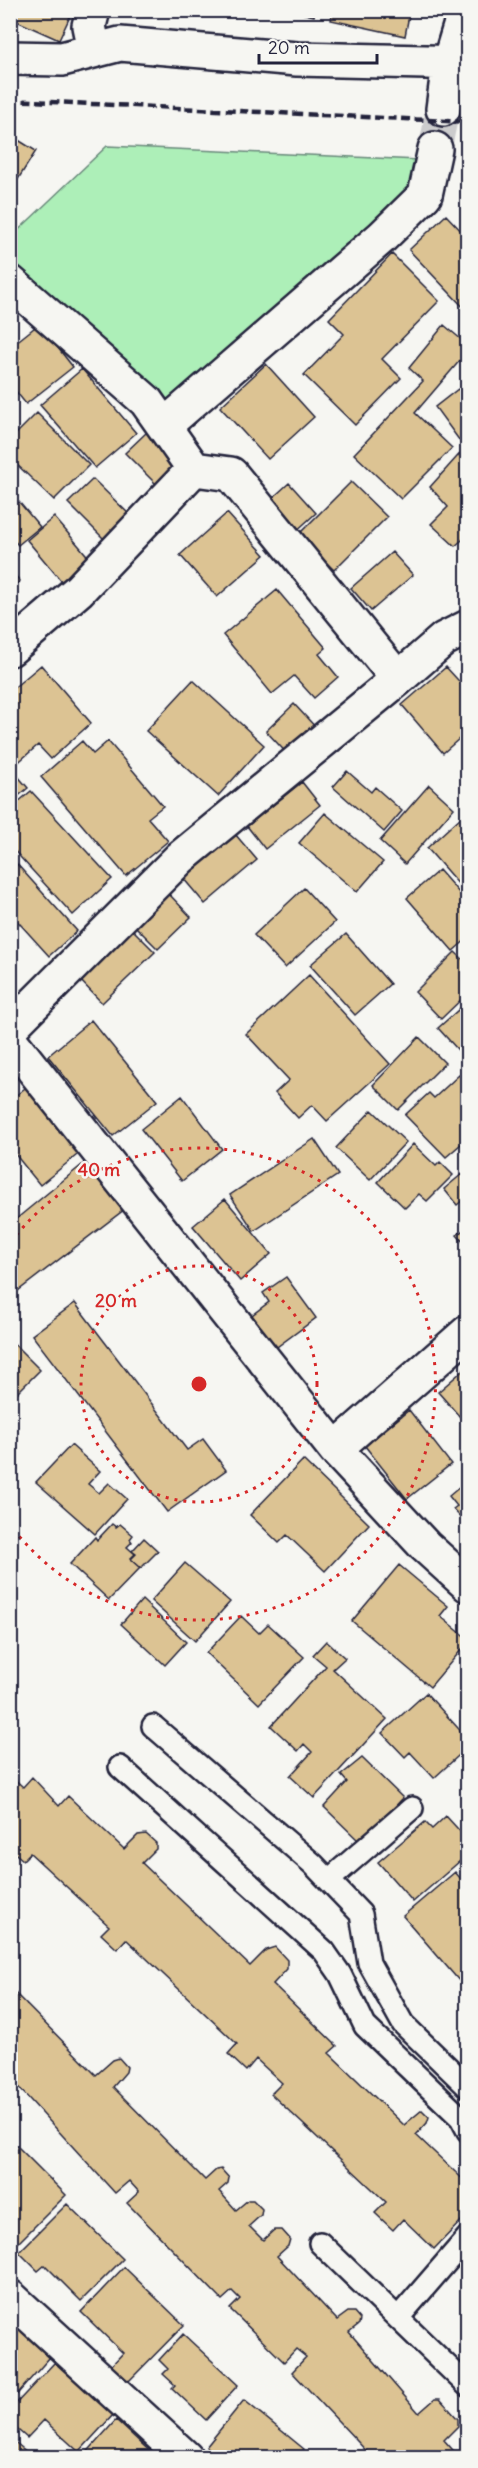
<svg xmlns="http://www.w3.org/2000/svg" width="478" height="2468" viewBox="0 0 478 2468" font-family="Delius,sans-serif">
	<rect width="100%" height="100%" fill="#f6f6f2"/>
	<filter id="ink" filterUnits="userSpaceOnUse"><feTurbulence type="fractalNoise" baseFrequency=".0167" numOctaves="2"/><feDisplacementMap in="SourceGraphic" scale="12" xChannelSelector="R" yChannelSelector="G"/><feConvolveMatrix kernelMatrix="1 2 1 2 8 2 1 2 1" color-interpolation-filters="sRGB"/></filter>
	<g filter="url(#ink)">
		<path fill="#adefb8" stroke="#68887a" stroke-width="1.5" d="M107,146L419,160L415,192L166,409L11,262L10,238Z"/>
		<path fill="#dcc393" stroke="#22223b" stroke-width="1.5" d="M12,10H73L59,40L10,18Z
			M289,10H315L314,16Z
			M333,10H410L405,36L331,20Z
			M15,138L36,151L13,187L10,186V144Z
			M446,215L468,238V312L409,250Z
			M392,254L439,301L382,359L401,378L355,425L304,375L344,334L329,319Z
			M39,324L73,367L26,404L10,384V347Z
			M444,325L468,345V351L415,413L452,448L401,499L354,454L423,381L409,368Z
			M266,364L314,417L268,459L220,407Z
			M82,369L136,433L95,468L40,405Z
			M458,389L468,399V535L455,546L431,524L448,507L430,487L465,448L435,407Z
			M37,413L89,465L54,500L10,458V440Z
			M147,432L181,468L160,488L125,453Z
			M93,479L134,519L109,544L68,503Z
			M351,482L387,517L334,570L298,535Z
			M289,483L316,513L293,534L266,504Z
			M19,502L40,527L18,545L10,536V509Z
			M227,513L265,555L217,597L180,555Z
			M54,517L91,560L63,583L27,540Z
			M392,552L413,575L371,611L351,588Z
			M10,570L20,581L10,589Z
			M277,590L326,648L319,654L338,677L314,698L294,676L272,694L223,635Z
			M41,665L91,723L51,759L38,745L14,766L10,762V691Z
			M446,667L468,691V731L443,753L402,705Z
			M193,680L264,745L218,796L146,731Z
			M294,704L320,732L292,759L266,731Z
			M82,741L93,754L108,741L163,806L148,818L168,841L126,876L41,777Z
			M10,767L28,788L10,803Z
			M347,771L371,792L375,787L402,811L384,832L333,787Z
			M302,782L320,805L265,849L247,826Z
			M429,785L454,808L405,864L380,841Z
			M31,791L112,879L73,915L10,846V809Z
			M325,813L383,862L357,892L299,843Z
			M461,817L468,824V881L461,887L427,848Z
			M235,834L257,860L205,904L183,878Z
			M15,862L77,931L49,956L10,913V866Z
			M439,870L468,903V938L453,951L407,898Z
			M304,888L335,922L285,968L254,935Z
			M168,893L191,917L158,949L134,925Z
			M130,927L155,952L102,1003L78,978Z
			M346,934L390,984L355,1015L310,965Z
			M455,952L468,964V993L441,1019L415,992Z
			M309,975L390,1064L327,1121L312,1105L298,1118L275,1093L289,1080L246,1034Z
			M466,1003L468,1004V1061L438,1028Z
			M91,1020L157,1101L113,1136L48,1056Z
			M419,1037L445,1063L398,1110L373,1085Z
			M459,1075L468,1084V1127L464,1130L468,1138L446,1157L405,1115L429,1093L434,1098Z
			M34,1081L87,1147L40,1185L10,1148V1100Z
			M182,1096L222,1149L182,1181L141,1129Z
			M372,1110L406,1142L370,1180L336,1148Z
			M314,1139L338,1175L254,1231L230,1195Z
			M413,1144L436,1166L440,1162L453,1175L427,1201L419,1194L405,1208L378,1182Z
			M88,1160L125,1209L10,1297V1224Z
			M468,1169V1196L457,1205L444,1189Z
			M225,1199L271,1254L240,1281L193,1226Z
			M468,1226V1247L457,1235Z
			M286,1277L316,1318L266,1355L255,1340L265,1333L252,1315L269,1302L263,1293Z
			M75,1303L187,1450L203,1439L226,1470L167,1512L32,1335Z
			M13,1343L40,1370L10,1400V1346Z
			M468,1366V1426L438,1392Z
			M409,1410L451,1464L407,1499L365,1446Z
			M71,1445L100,1471L88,1484L99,1493L109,1483L127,1499L95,1534L36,1482Z
			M303,1460L369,1524L325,1571L287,1535L279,1543L250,1515Z
			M468,1480V1525L453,1509L457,1506L449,1496Z
			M112,1524L116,1527L120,1524L133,1535L130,1539L132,1542L127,1547L135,1554L130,1559L140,1568L109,1600L70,1564L95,1537L97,1540Z
			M144,1538L158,1551L141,1568L131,1559L136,1554L132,1551Z
			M185,1563L230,1602L195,1641L151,1601Z
			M399,1565L448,1606L440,1616L468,1639V1642L430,1687L352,1621Z
			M142,1600L186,1642L165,1665L121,1624Z
			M241,1616L259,1633L268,1624L304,1657L259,1704L206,1653Z
			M326,1641L345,1658L333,1669L387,1719L314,1798L290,1776L312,1752L304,1744L298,1751L271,1726L326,1666L313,1655Z
			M426,1693L468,1739V1747L434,1778L410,1752L405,1757L382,1733Z
			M362,1758L403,1798L361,1843L324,1807L347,1782L341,1775Z
			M10,1775L23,1787L32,1777L59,1806L68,1796L124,1849L138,1835L146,1834L156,1843V1849L142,1863L250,1966L266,1950L275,1947L287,1960V1969L273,1984L337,2046L329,2053L404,2125L422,2110L429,2117L427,2123L416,2135L468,2184V2214L434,2249L403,2219L393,2230L375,2213L386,2202L271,2094L282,2083L256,2059L246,2071L228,2054L237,2044L126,1939L117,1949L101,1934L109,1926L30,1853L23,1860L10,1849Z
			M446,1816L468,1840V1854L413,1902L378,1862L425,1822L432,1829Z
			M455,1872L468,1887V1991L403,1916Z
			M10,1988L96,2075L113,2060L119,2058L127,2067L126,2072L113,2087L205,2180L216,2170L221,2169L229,2178L228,2183L219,2191L236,2210L248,2200H253L262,2209L261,2215L249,2226L263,2240L274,2230H282L290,2239L288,2246L277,2256L337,2320L348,2312H354L360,2319L359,2324L349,2332L419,2413L435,2399H440L458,2419V2426L444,2440L460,2458H400L393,2451L386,2458H373L292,2372L306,2357L296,2349L284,2362L230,2309L240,2299L232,2291L222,2300L127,2203L139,2192L129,2181L115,2193L10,2078Z
			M13,2142L66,2195L18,2243L10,2235V2145Z
			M67,2204L123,2259L81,2301L45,2265L38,2271L19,2252Z
			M124,2267L184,2325L127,2383L110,2367L123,2353L81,2312Z
			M10,2321L50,2357L12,2400L10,2398Z
			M183,2334L238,2385L206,2420L172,2388L175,2385L163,2374L168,2369L159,2360Z
			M55,2362L113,2415L79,2452L44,2420L27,2438L10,2423V2410Z
			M244,2400L304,2449L297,2458H219L206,2447Z
			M116,2420L157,2458H82Z
			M10,2438L34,2458H10Z"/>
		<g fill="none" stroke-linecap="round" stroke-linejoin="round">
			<path stroke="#cccccd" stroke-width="33" stroke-dasharray="33 16" stroke-linecap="butt" d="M435,149L443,109"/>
			<defs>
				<path id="service" d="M153,1726L313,1864L361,1914L369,1963L403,2024L468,2087
					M120,1767L324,1951L340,1974L365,2026L461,2118L468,2131
					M329,1880L412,1808
					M320,2243L468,2386
					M398,2318L468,2237"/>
				<path id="minor" d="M93,10L89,26L94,50
					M10,58L62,59L120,44L297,59L468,63
					M443,109L449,63L465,10
					M10,282L146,401L194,469L231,474L398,679
					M164,426L382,237L425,195L435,149
					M10,649L79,590L194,469
					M10,1028L180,858L398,679L444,639L468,627
					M10,1040L335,1449L425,1546L468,1585
					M335,1449L468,1332
					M10,2297L186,2458"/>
			</defs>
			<use href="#service" stroke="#22223b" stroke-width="26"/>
			<use href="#minor" stroke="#22223b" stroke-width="38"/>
			<use href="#service" stroke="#f6f6f2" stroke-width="21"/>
			<use href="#minor" stroke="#f6f6f2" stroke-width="33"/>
			<path stroke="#22223b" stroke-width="4.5" stroke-dasharray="9 4.5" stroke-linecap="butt" d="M10,100L468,122"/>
		</g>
	</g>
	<g fill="none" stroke="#d62828" stroke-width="3" stroke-dasharray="3 6">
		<circle cx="199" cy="1384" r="118"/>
		<path d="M11 1242A236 236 0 1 1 11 1526"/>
	</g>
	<circle cx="199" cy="1384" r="9" fill="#d62828" stroke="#f6f6f2" stroke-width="3"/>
	<g font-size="18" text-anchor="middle" font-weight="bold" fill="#d62828" stroke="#f6f6f2" stroke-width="5" stroke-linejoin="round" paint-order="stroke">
		<text x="99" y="1176">40 m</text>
		<text x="116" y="1307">20 m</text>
	</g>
	<rect width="478" height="2468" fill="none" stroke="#f6f6f2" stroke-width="36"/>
	<rect x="18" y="18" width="442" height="2432" fill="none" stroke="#22223b" stroke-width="2" filter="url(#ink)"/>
	<path d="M259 54v9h118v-9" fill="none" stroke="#22223b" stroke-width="3"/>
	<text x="268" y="54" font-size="18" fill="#22223b" stroke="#f6f6f2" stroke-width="4.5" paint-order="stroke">20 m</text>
</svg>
